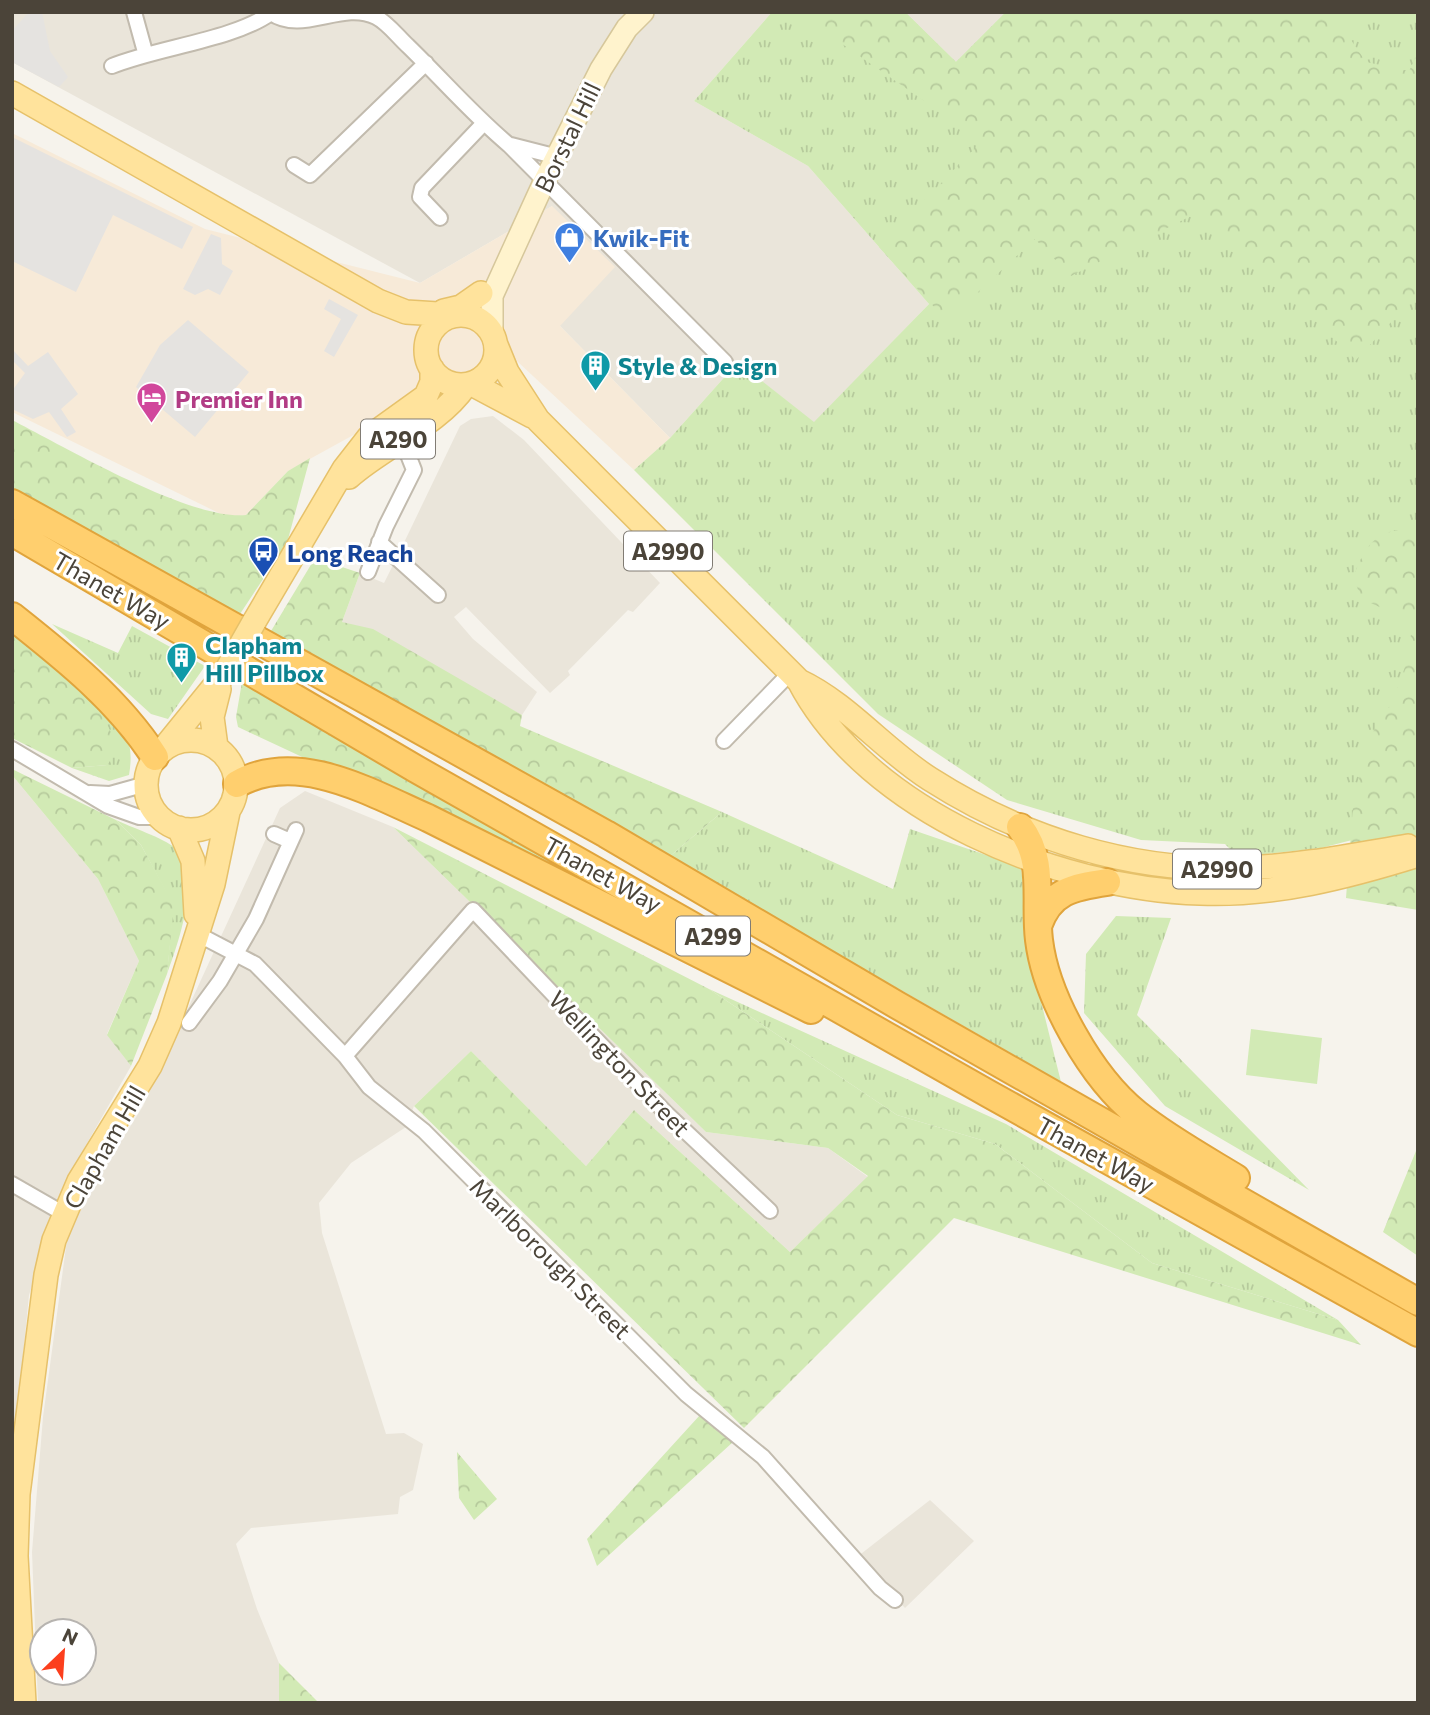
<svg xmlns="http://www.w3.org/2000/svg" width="1430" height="1715" viewBox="0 0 1430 1715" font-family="Commissioner,sans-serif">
	<defs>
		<pattern id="grass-tufts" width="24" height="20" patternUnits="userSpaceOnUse" patternTransform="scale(1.75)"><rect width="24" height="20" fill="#d2eab5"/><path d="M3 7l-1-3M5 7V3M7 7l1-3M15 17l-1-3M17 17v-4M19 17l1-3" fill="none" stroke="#b6ca9c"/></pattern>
		<pattern id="forest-crowns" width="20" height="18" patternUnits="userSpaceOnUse" patternTransform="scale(1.75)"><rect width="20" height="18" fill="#d2eab5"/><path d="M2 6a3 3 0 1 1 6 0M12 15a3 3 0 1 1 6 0" fill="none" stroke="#b6ca9c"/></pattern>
	</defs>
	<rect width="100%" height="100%" fill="#f6f3ec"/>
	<path fill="#eae5da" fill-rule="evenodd" d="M12,12H772L694,101L808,166L929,304L814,423L738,362L670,438L560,326L552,206L420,283L12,62Z
		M905,12H1006L956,62Z
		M493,416L524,440L660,583L633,612L628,610L568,671L570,675L550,693L466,607L454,617L473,639L537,692L522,715L342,622L360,573L384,583L393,565L434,599L399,553L460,426L471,419Z
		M12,775L98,879L139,961L107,1034L131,1066L73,1168L29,1295L12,1468Z
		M305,791L393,827L706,1132L828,1148L868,1177L790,1252L634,1110L586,1166L471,1051L414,1106L406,1127L351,1163L319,1203L322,1233L386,1434L404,1433L423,1444L413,1490L400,1497L398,1514L251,1528L236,1544L257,1609L279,1663V1703H38L32,1552L43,1417L69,1225L143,1106L280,808ZM42,1631H84V1673H42Z
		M930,1500L974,1541L905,1608L857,1557Z"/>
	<path fill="#f7ead8" d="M12,133L205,229L420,283L552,206L615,267L560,326L670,438L634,470L506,351L288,471L246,515L227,517L12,412Z"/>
	<path fill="url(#grass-tufts)" d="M772,12H905L956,62L1006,12H1418V823L1321,848L1238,857L1225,844L1141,840L1007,800L878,714L634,470L670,438L738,362L814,422L929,304L808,166L694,101Z
		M52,624L118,653L132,626L205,666L168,719L151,714Z
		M85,689C115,718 137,730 129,775L109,781L72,768L107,765Z
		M722,812L893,889L910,829L1021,867L1031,961L1061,1082L669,857Z
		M116,820C130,827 164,838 175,848C203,876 178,943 167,974L173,905L141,845Z
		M1116,916L1171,918L1137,1015L1309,1190L1165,1106L1084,1013L1086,954Z
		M709,989L1006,1124L1338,1320L1152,1263L995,1144L897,1115Z"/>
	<path fill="url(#forest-crowns)" d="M796,12H905L956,62L1006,12H1332L1366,62L1409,71L1418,53V293L1356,360L1201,211L1071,276L1035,239L947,321L879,247L982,141Z
		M12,420C65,447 191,521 246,515L288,471L310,458L287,543L240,614L12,488Z
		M1418,528V910L1346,898L1353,806L1368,739L1392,703L1405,667L1412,629L1386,610L1362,599L1353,578C1367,540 1377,530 1418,528Z
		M315,558L360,573L342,622L373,629L522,715L520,726L722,812L669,857L271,631Z
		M12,627C54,663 97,693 117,746L108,765L72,768L12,738Z
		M242,682L788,984L238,727L236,717Z
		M12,769L116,820L141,845L174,905L167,974L131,1066L107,1035L139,961L98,879L12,775Z
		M393,827L709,989L897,1115L995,1144L1152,1263L1338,1320L1361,1345L954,1218L744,1428L414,1106L471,1051L586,1166L634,1110L790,1252L868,1176L828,1148L706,1132Z
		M1418,1146V1256L1383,1232Z
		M700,1415L733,1442L597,1566L587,1539Z
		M457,1452L497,1499L474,1520L459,1498Z
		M279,1663L319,1703H279Z"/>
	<path fill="#d2eab5" d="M1251,1029L1322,1038L1317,1084L1246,1075Z"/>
	<path fill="#e5e3e0" d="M29,12H42L50,51L68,77L59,87L12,62V31Z
		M12,137L193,227L182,249L113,215L76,292L12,261Z
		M211,234L221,238L222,264L233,271L220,295L208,289L195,295L183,289Z
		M329,299L358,315L334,357L324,351L341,319L324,309Z
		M188,320L249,372L195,437L136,387L160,345Z
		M12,349L28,366L48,352L78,394L61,409L76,432L67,437L49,412L33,419L12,409V391L25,373L12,360Z"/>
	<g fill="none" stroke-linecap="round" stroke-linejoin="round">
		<defs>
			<path id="street" d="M134,12L145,52
				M112,66C159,47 233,40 271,13C303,35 342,0 376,17C388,23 398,37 408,46C442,79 473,115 509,145L725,362
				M511,145L558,157
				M294,165L310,175L426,63
				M440,218L420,197L422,188L483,124
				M379,542L438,595
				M368,572L386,526L414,470L401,437
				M724,741L791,672
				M12,749L108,806L139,817H159
				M90,793L110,794L146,784
				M274,834L290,841
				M194,942L207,939L255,964L345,1056L369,1087L424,1131L686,1394L763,1457L880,1588L895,1600
				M189,1023L220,981L256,919L296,830
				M345,1056L473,910L665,1112L770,1211
				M12,1184L66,1215"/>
			<path id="secondary" d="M492,332V296L545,180L601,69L627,28L643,12"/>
			<path id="primary" d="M12,93L378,301L406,312L454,315
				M444,311L461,307L481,293
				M426 350a35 35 0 1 1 70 0a35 35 0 1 1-70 0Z
				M496,345L507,372L538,420L799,681C867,812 1059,889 1200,893C1275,896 1347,877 1418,855
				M472,384L532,416
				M349,477C385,445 438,425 465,386
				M254,622L344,469L369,437L426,396L432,382V369
				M799,681C848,704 884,750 930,779C1024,839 1133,873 1245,868C1300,866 1354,855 1408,846
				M146 785a45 45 0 1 1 90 0a45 45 0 1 1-90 0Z
				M165,747L225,673
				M216,747L212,717L219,689
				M179,828L193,861L196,914
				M24,1703L16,1556L18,1494L46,1275L54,1240L79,1181L150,1066L169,1023L213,884L228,812"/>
			<path id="highway" d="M12,503L606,834L897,1005L1418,1302
				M12,532L416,769L989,1094L1418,1333
				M12,616C65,658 118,700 155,757
				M237,784C298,750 369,792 428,818L811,1010
				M1020,827C1046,861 1034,900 1039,940C1046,998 1092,1078 1137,1114C1167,1138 1203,1158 1236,1178
				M1038,926C1050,891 1073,887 1107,882"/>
		</defs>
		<use href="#street" stroke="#c2bbae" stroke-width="18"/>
		<use href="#secondary" stroke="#d6c79b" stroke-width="24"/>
		<use href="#primary" stroke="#e6c16a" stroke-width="26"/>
		<use href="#highway" stroke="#e0a43c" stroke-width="30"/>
		<use href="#street" stroke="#fff" stroke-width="14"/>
		<use href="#secondary" stroke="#fff3cd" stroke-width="21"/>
		<use href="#primary" stroke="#ffe39c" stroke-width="23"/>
		<use href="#highway" stroke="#ffcf6e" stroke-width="26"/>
		<defs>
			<path id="primary-bridge" d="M225,673L254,622"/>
		</defs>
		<use href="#primary-bridge" stroke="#e6c16a" stroke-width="26" stroke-linecap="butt"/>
		<use href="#primary-bridge" stroke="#ffe39c" stroke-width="23"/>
	</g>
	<defs>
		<symbol id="shop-pin" viewBox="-11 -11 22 30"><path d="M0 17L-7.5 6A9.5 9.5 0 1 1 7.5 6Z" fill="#3f7fe0" stroke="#fff"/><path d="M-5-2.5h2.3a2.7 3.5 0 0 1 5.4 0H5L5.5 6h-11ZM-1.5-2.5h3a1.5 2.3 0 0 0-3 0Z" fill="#fff"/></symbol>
		<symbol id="building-pin" viewBox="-11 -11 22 30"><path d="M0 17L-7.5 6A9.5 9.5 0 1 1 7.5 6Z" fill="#0f9aa8" stroke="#fff"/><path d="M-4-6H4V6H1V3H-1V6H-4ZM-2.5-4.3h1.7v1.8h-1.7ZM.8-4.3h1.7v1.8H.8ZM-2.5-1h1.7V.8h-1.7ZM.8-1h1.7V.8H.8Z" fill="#fff"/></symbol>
		<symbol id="hotel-pin" viewBox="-11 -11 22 30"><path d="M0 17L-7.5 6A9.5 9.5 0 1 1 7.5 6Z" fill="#d1479c" stroke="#fff"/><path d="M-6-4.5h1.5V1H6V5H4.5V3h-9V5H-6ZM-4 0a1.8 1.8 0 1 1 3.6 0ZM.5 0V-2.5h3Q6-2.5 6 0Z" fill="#fff"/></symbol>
		<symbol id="bus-pin" viewBox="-11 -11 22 30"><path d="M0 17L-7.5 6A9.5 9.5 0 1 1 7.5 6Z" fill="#1a4fb4" stroke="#fff"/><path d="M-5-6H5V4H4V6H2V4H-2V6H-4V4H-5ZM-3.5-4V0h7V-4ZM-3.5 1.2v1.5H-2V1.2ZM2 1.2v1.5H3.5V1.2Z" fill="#fff"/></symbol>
	</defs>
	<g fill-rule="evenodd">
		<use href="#shop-pin" x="552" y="220" width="35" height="47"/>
		<use href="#building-pin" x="578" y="348" width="35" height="47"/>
		<use href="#hotel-pin" x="134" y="380" width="35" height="47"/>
		<use href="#bus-pin" x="246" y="534" width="35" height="47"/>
		<use href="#building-pin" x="164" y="640" width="35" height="47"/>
	</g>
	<g text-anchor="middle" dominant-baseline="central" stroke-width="6" stroke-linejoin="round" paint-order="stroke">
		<g fill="#fff" stroke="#817c74" stroke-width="2">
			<rect x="361" y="419.5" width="74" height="39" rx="5"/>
			<rect x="624" y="531.5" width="88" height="39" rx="5"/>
			<rect x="1173" y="849.5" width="88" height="39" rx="5"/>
			<rect x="676" y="916.5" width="74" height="39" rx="5"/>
		</g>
		<g font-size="23" font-weight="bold" fill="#4b4439">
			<text x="398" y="439">A290</text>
			<text x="668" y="551">A2990</text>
			<text x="1217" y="869">A2990</text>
			<text x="713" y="936">A299</text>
		</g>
		<g font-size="24" fill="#4b4439" stroke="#fff">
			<text transform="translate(567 137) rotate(-64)">Borstal Hill</text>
			<text transform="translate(112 590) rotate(30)">Thanet Way</text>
			<text transform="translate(603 874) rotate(29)">Thanet Way</text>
			<text transform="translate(620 1063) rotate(46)">Wellington Street</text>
			<text transform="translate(104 1147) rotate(-60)">Clapham Hill</text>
			<text transform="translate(1096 1154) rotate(29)">Thanet Way</text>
			<text transform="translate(551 1258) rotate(45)">Marlborough Street</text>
		</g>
		<g font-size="24" font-weight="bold" fill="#366cbe" stroke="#fff" text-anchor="start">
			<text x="593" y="237">Kwik-Fit</text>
		</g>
		<g font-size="24" font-weight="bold" fill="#0d838f" stroke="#fff" text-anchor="start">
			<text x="618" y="365">Style &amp; Design</text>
			<text x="205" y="644">Clapham<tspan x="205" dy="28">Hill Pillbox</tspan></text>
		</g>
		<g font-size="24" font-weight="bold" fill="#b23c85" stroke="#fff" text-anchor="start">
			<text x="175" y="398">Premier Inn</text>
		</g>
		<g font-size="24" font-weight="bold" fill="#164399" stroke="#fff" text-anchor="start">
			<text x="287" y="552">Long Reach</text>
		</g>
	</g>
	<rect width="1430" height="1715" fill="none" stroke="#4b4439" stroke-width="28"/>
	<g transform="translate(63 1652) rotate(25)"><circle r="33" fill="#ffffff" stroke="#b7b4b0" stroke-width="2"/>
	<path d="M0-5L12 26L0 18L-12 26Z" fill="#fc3f1d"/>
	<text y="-10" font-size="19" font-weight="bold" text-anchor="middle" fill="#4b4439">N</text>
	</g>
</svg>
